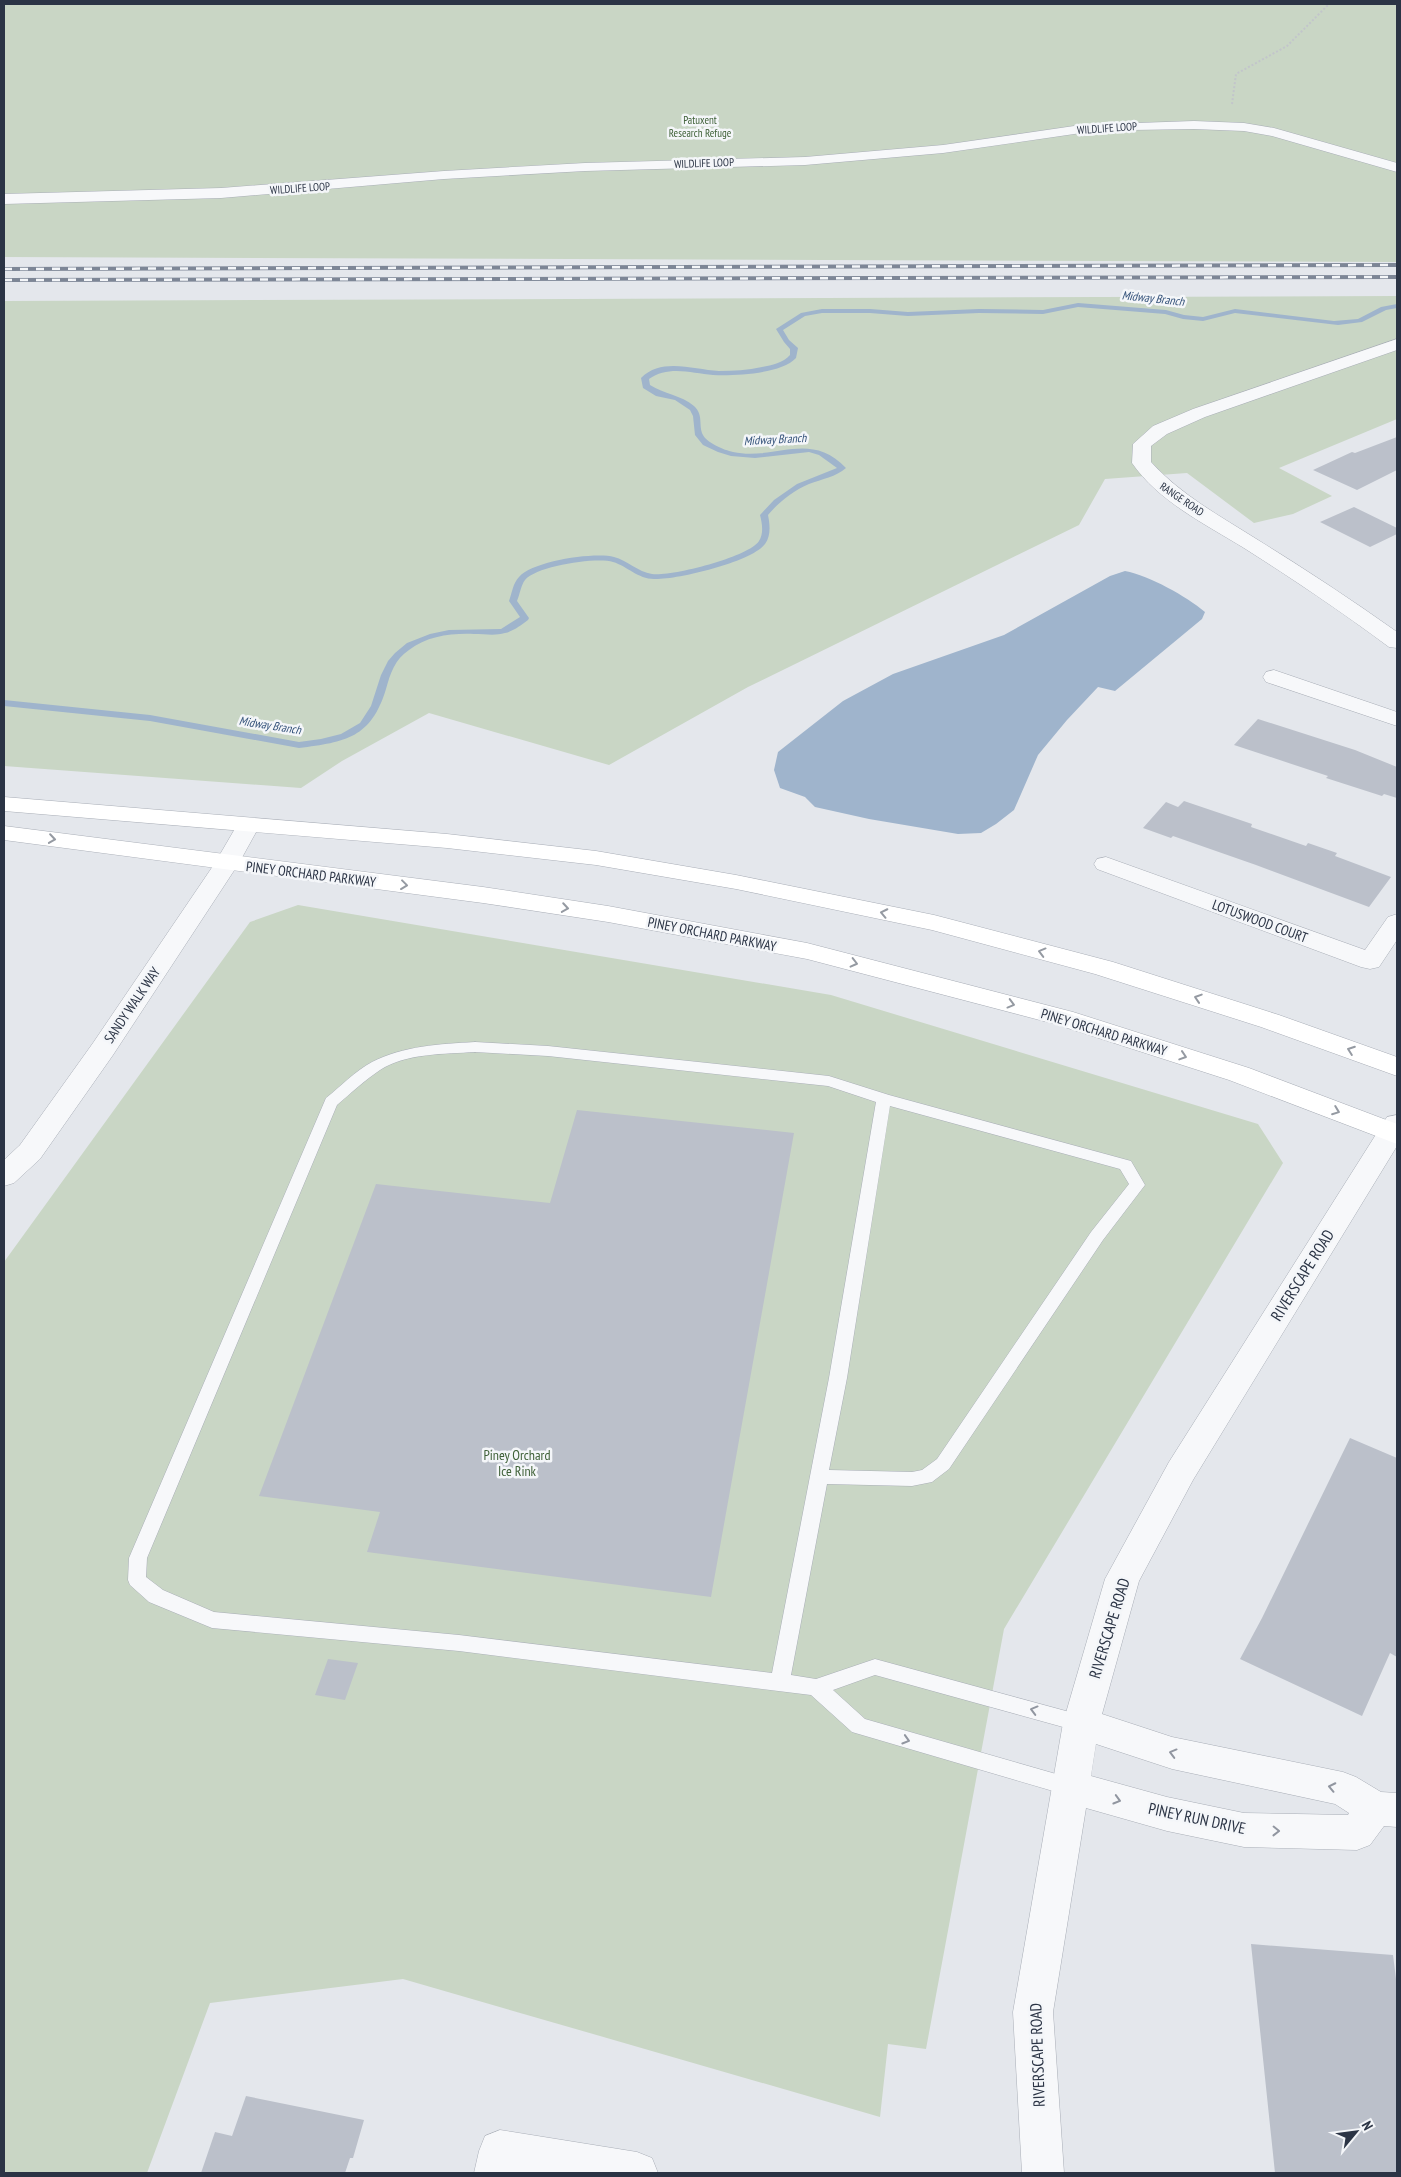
<svg xmlns="http://www.w3.org/2000/svg" width="1401" height="2177" viewBox="0 0 1401 2177" font-family="'PT Sans Narrow',sans-serif">
	<rect width="100%" height="100%" fill="#e4e7ec"/>
	<path fill="#c9d6c5" d="M4,4H1397V262L4,257Z
		M1397,296V419L1279,468L1332,496L1293,514L1254,523L1187,473L1105,479L1079,525L748,687L609,765L429,713L342,761L301,788L4,766V301Z
		M298,905L831,995L1258,1124L1283,1163L1004,1629L926,2049L888,2044L880,2117L403,1979L210,2003L147,2173H4V1262L250,922Z"/>
	<path fill="#9fb4cc" d="M1125,571C1150,576 1186,596 1205,612L1202,619L1115,691L1098,687L1067,720L1038,755L1014,810L996,824L981,833L958,834L869,819L815,807L805,797L780,788L774,770L778,752L843,701L893,674L1004,635L1110,576Z"/>
	<g fill="none" stroke-linecap="round" stroke-linejoin="round">
		<path fill="#9fb4cc" fill-rule="evenodd" d="M1078,303L1166,310L1184,315L1203,317L1235,309L1334,321L1358,319L1381,307L1397,304V308L1386,310L1362,322L1338,325L1235,313L1203,321L1183,319L1165,314L1078,307L1043,314L979,313L908,316L870,313H822L805,316L783,330L789,340L798,348L796,358C781,374 735,376 713,375C692,373 668,365 649,379L650,385C664,394 681,395 694,406C704,415 698,425 703,435C707,443 724,450 733,452C775,461 810,430 846,468C836,477 822,479 809,484C794,490 778,503 768,515C770,525 771,536 765,544C752,562 676,580 654,579C638,579 627,566 613,562C596,557 537,566 525,580C521,585 520,594 517,601L529,618L528,620C521,625 514,631 505,633C495,636 485,634 474,634C452,633 427,636 409,650C395,659 390,674 386,689C371,738 346,742 299,748L150,721L4,706V700L150,715L299,742L321,739L341,734L360,723L371,706L381,675L388,661L395,653L407,643L430,634L449,630L501,629L520,617L509,601C512,593 513,583 519,577C533,561 594,552 614,557C627,560 638,572 652,574C670,577 749,557 759,541C764,533 762,523 760,515L774,500L797,484L837,468L819,455L809,452L755,458L731,456L718,452L703,445L695,435L693,416L690,410L675,400L656,396L643,388L641,378C662,357 694,370 719,371C733,371 748,370 762,367C772,365 783,363 790,355V349L784,342L776,329L801,313L822,309H870L908,312L979,309L1043,310Z"/>
	</g>
	<path fill="#bbc0ca" d="M1397,437V470L1357,490L1313,470L1352,452L1355,453Z
		M1354,507L1397,528V534L1370,547L1320,522Z
		M1258,719L1355,750L1397,767V798L1384,794L1382,796L1326,778L1328,776L1234,745Z
		M1184,801L1252,824L1251,827L1306,846L1308,843L1337,853L1335,856L1391,877L1369,907L1256,865L1173,836L1171,838L1143,828L1166,802L1178,807Z
		M577,1110L794,1133L711,1597L367,1552L380,1512L259,1496L376,1184L550,1203Z
		M1350,1438L1397,1458V1657L1390,1653L1362,1716L1240,1659L1262,1618Z
		M328,1659L358,1663L345,1700L315,1695Z
		M1251,1944L1393,1955L1397,1987V2173H1275Z
		M246,2096L364,2120L353,2158H350L345,2173H201L215,2132L232,2136Z"/>
	<g fill="none" stroke-linecap="round" stroke-linejoin="round">
		<defs>
			<path id="lane" d="M475,1042L548,1046L829,1076L889,1095L1131,1161L1145,1185L1103,1240L949,1469L932,1482L912,1486L827,1484L791,1675L816,1679L875,1659L1088,1717L1091,1723L1088,1729L1081,1732L875,1675L833,1690L865,1719L1070,1778L1077,1781L1080,1787L1077,1793L1070,1796L852,1732L811,1695L459,1651L212,1628L149,1602L130,1585L128,1580L129,1558L326,1098C340,1087 355,1071 372,1062C403,1046 440,1044 475,1042ZM475,1052L548,1056L828,1086L876,1102L829,1378L772,1673L459,1635L214,1612L163,1590L146,1577L147,1558L337,1105C351,1093 365,1080 380,1070C406,1053 445,1054 475,1052ZM890,1106L1120,1169L1129,1184L1091,1232L937,1459L922,1470L912,1472L829,1470L847,1378Z"/>
			<path id="street" d="M1194,121L1244,123L1274,128L1397,163V172L1272,136L1244,131L1194,129L1131,130L1081,133L943,153L805,165L585,171L444,179L221,198L4,204V194L221,188L444,171L585,163L805,157L943,145L1081,125Z
				M1397,339V350L1205,417L1167,434L1151,446V462C1181,495 1220,516 1258,540C1305,569 1352,600 1397,632V648L1389,647C1342,612 1293,579 1244,548C1205,524 1158,501 1132,463L1133,444L1153,426L1193,409Z
				M1274,670L1397,712V726L1266,682L1263,677L1266,672Z
				M248,818L256,820L260,825L239,863L113,1055L40,1159L14,1183L4,1186V1160L20,1145L93,1043L215,863L240,820Z
				M1106,857L1365,950L1388,917L1397,914V940L1379,967L1370,969L1361,967L1097,869L1094,864L1097,859Z
				M1397,1115V1146L1193,1480L1139,1581L1102,1714L1172,1737L1343,1772L1356,1777L1381,1792L1397,1793V1827L1384,1826L1370,1845L1357,1850L1244,1847L1167,1831L1086,1808L1053,2012L1064,2173H1022L1013,2012L1063,1723L1105,1579L1169,1462L1387,1117ZM1096,1744L1172,1769L1335,1804L1349,1813L1348,1815L1244,1813L1167,1797L1091,1776Z
				M500,2130L637,2152L652,2158L658,2173H474L479,2151L485,2136Z"/>
			<path id="secondary" d="M4,797L447,834L596,851L736,875L934,915L1113,962L1279,1015L1397,1057V1076L1261,1027L1095,974L932,930L736,889L596,865L447,848L4,811Z
				M4,826L483,887L608,906L807,943L1073,1012L1249,1068L1397,1124V1144L1229,1080L1055,1024L807,959L608,922L483,903L4,840Z"/>
		</defs>
		<use href="#lane" stroke="#a9aeb7" stroke-width="1"/>
		<use href="#street" stroke="#a9aeb7" stroke-width="1"/>
		<use href="#secondary" stroke="#a9aeb7" stroke-width="1"/>
		<path stroke="#c2c5cb" stroke-width="2" stroke-dasharray="2 2" stroke-linecap="butt" d="M1232,104L1236,74L1287,46L1329,4"/>
		<use href="#lane" fill="#f7f8fa" fill-rule="evenodd"/>
		<use href="#street" fill="#f7f8fa" fill-rule="evenodd"/>
		<use href="#secondary" fill="#fff" fill-rule="evenodd"/>
		<defs>
			<path id="rail" d="M4,269L1397,265
				M4,280L1397,277"/>
		</defs>
		<use href="#rail" stroke="#7d8696" stroke-width="4"/>
		<use href="#rail" stroke="#f4f6f9" stroke-width="2.5" stroke-dasharray="8" stroke-linecap="butt"/>
	</g>
	<defs><path id="oneway-chevron" d="M-2-3.5L2.5 0L-2 3.5" fill="none" stroke-width="1.6" stroke-linecap="round" stroke-linejoin="round" transform="scale(1.25)"/></defs>
	<g stroke="#959aa2">
		<use href="#oneway-chevron" transform="translate(52 839) rotate(8)"/>
		<use href="#oneway-chevron" transform="translate(404 885) rotate(7)"/>
		<use href="#oneway-chevron" transform="translate(565 908) rotate(9)"/>
		<use href="#oneway-chevron" transform="translate(884 913) rotate(-168)"/>
		<use href="#oneway-chevron" transform="translate(1042 952) rotate(-165)"/>
		<use href="#oneway-chevron" transform="translate(854 963) rotate(14)"/>
		<use href="#oneway-chevron" transform="translate(1198 998) rotate(-162)"/>
		<use href="#oneway-chevron" transform="translate(1011 1004) rotate(15)"/>
		<use href="#oneway-chevron" transform="translate(1351 1050) rotate(-160)"/>
		<use href="#oneway-chevron" transform="translate(1183 1056) rotate(18)"/>
		<use href="#oneway-chevron" transform="translate(1336 1111) rotate(21)"/>
	</g>
	<g stroke="#9196a0">
		<use href="#oneway-chevron" transform="translate(1034 1710) rotate(-165)"/>
		<use href="#oneway-chevron" transform="translate(906 1740) rotate(17)"/>
		<use href="#oneway-chevron" transform="translate(1173 1753) rotate(-165)"/>
		<use href="#oneway-chevron" transform="translate(1332 1787) rotate(-168)"/>
		<use href="#oneway-chevron" transform="translate(1117 1800) rotate(16)"/>
		<use href="#oneway-chevron" transform="translate(1276 1831) rotate(1)"/>
	</g>
	<g text-anchor="middle" dominant-baseline="central" stroke-width="5" stroke-linejoin="round" paint-order="stroke">
		<g font-size="11" fill="#3f6138" stroke="#f4f6f9">
			<text x="700" y="120">Patuxent<tspan x="700" dy="13">Research Refuge</tspan></text>
		</g>
		<g font-size="11" fill="#2b3445" stroke="#f4f6f9">
			<text transform="translate(1107 128) rotate(-4)">WILDLIFE LOOP</text>
			<text transform="translate(704 163) rotate(-2)">WILDLIFE LOOP</text>
			<text transform="translate(300 188) rotate(-4)">WILDLIFE LOOP</text>
			<text transform="translate(1182 499) rotate(34)">RANGE ROAD</text>
		</g>
		<g font-size="12" font-style="italic" fill="#34527a" stroke="#f4f6f9">
			<text transform="translate(1153 298) rotate(6)">Midway Branch</text>
			<text transform="translate(775 439) rotate(-3)">Midway Branch</text>
			<text transform="translate(270 725) rotate(9)">Midway Branch</text>
		</g>
		<g font-size="14" fill="#2b3445" stroke="#f4f6f9">
			<text transform="translate(311 874) rotate(7)">PINEY ORCHARD PARKWAY</text>
			<text transform="translate(1260 921) rotate(20)">LOTUSWOOD COURT</text>
			<text transform="translate(712 934) rotate(11)">PINEY ORCHARD PARKWAY</text>
			<text transform="translate(132 1005) rotate(-56)">SANDY WALK WAY</text>
			<text transform="translate(1104 1032) rotate(17)">PINEY ORCHARD PARKWAY</text>
		</g>
		<g font-size="14" fill="#3f6138" stroke="#f4f6f9">
			<text x="517" y="1455">Piney Orchard<tspan x="517" dy="16">Ice Rink</tspan></text>
		</g>
		<g font-size="16" fill="#2b3445" stroke="#f4f6f9">
			<text transform="translate(1302 1275) rotate(-58)">RIVERSCAPE ROAD</text>
			<text transform="translate(1109 1628) rotate(-73)">RIVERSCAPE ROAD</text>
			<text transform="translate(1197 1818) rotate(12)">PINEY RUN DRIVE</text>
			<text transform="translate(1037 2055) rotate(-92)">RIVERSCAPE ROAD</text>
		</g>
	</g>
	<rect width="1401" height="2177" fill="none" stroke="#2b3445" stroke-width="10"/>
	<g transform="translate(1356 2132) rotate(61)" stroke="#f4f6f9" stroke-width="4" paint-order="stroke">
	<path d="M0-4L9 19L0 12L-9 19Z" fill="#2b3445"/>
	<text y="-8" font-size="14" font-weight="bold" text-anchor="middle" fill="#2b3445">N</text>
	</g>
</svg>
